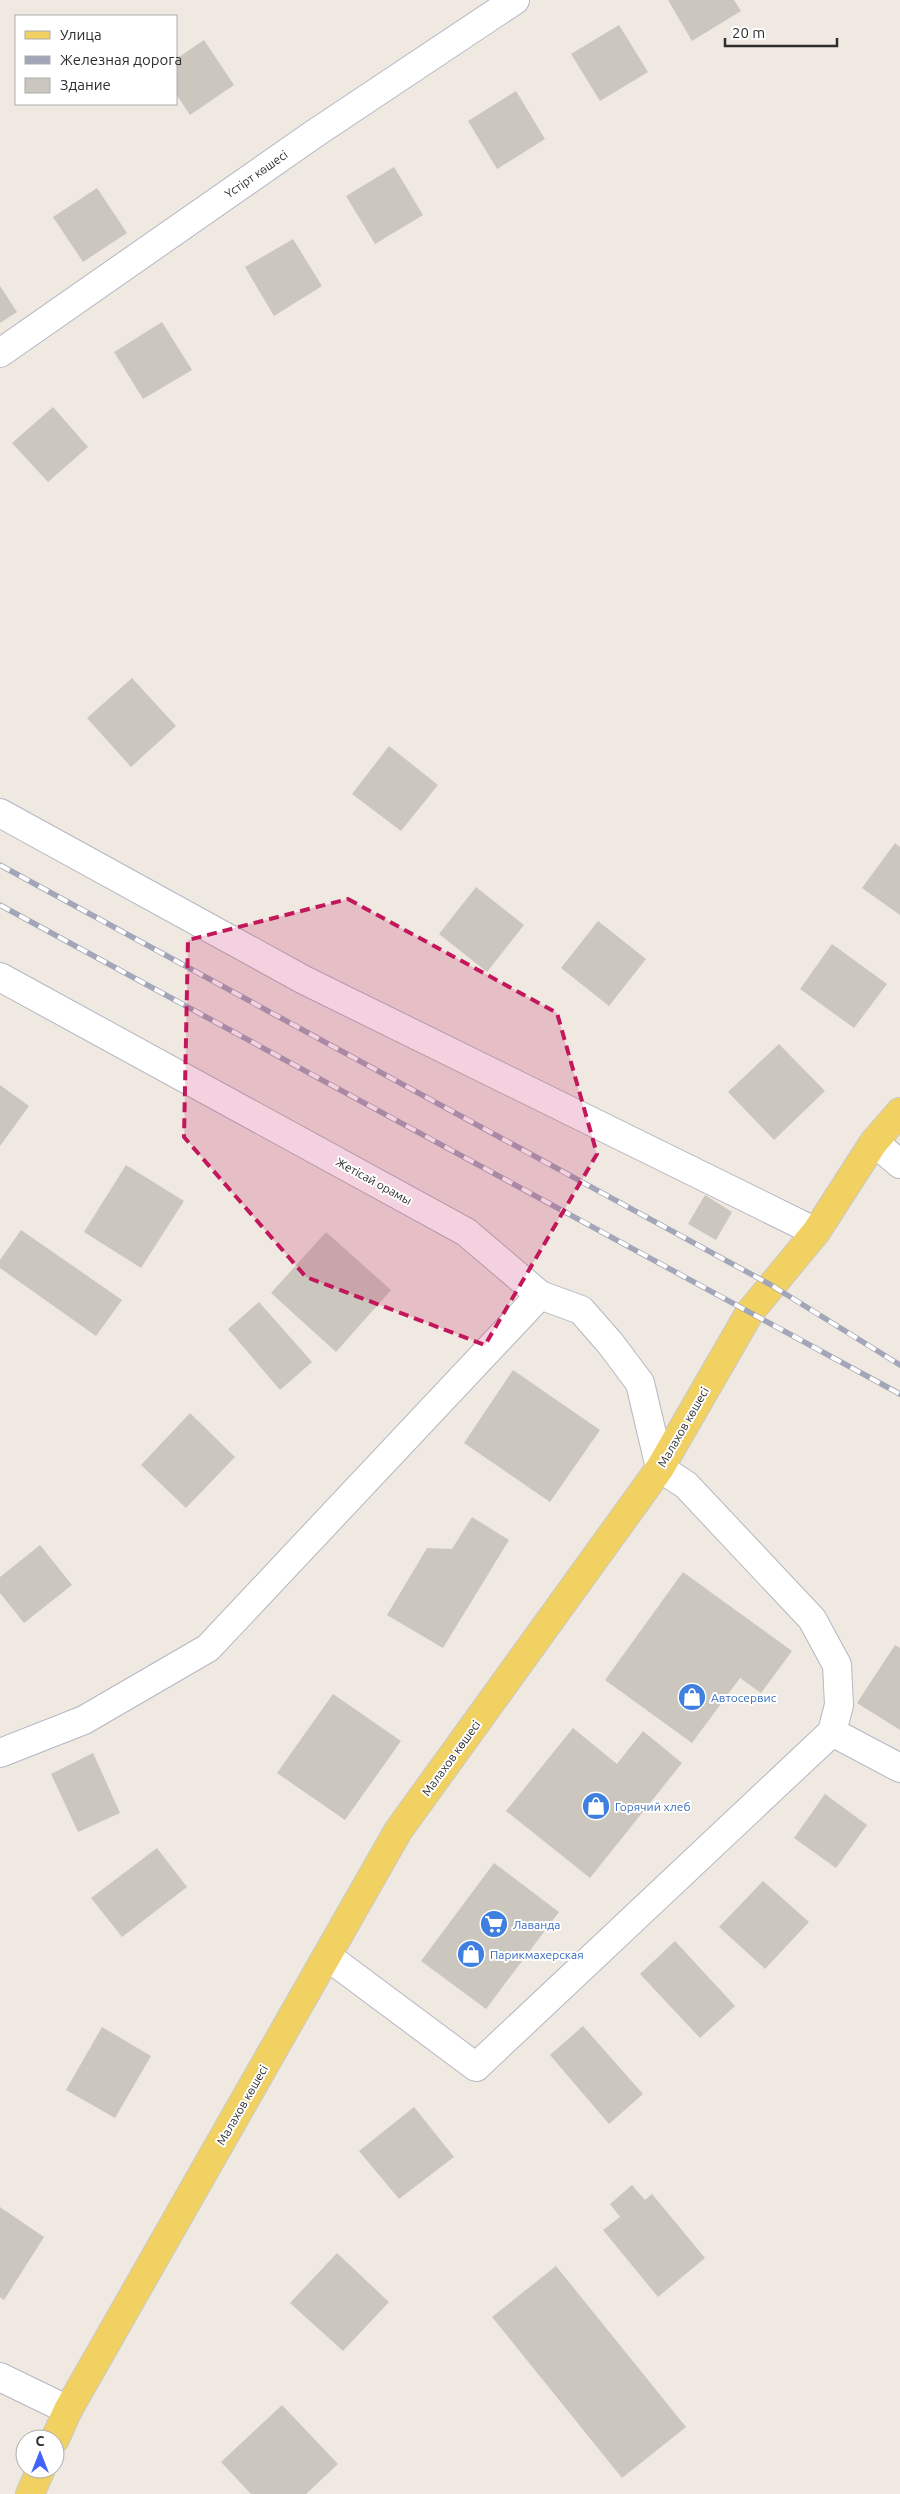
<svg xmlns="http://www.w3.org/2000/svg" width="900" height="2494" viewBox="0 0 900 2494" font-family="Ubuntu,sans-serif">
	<rect width="100%" height="100%" fill="#efe9e1"/>
	<path fill="#cbc7bf" d="M668,0H734L741,11L692,41Z
		M619,25L648,72L600,101L571,54Z
		M204,40L234,85L190,115L176,94V59Z
		M516,91L545,139L497,169L468,121Z
		M394,167L423,215L375,244L346,196Z
		M97,188L127,233L83,262L53,217Z
		M293,239L322,286L274,316L245,267Z
		M0,286L17,312L0,323Z
		M162,322L192,370L143,399L114,352Z
		M53,407L88,447L48,482L12,443Z
		M132,678L176,726L131,767L87,718Z
		M389,746L438,785L401,831L352,794Z
		M895,843L900,847V915L862,888Z
		M476,887L524,925L487,972L439,934Z
		M598,921L646,959L609,1006L561,968Z
		M832,944L887,984L854,1028L800,989Z
		M779,1044L825,1091L774,1140L728,1092Z
		M0,1085L29,1106L0,1146Z
		M126,1165L184,1201L141,1268L84,1232Z
		M705,1195L732,1212L716,1240L688,1224Z
		M21,1230L122,1300L96,1336L0,1268V1260Z
		M326,1232L391,1290L336,1352L271,1293Z
		M259,1302L312,1362L280,1390L228,1329Z
		M513,1370L600,1430L550,1502L464,1443Z
		M190,1413L235,1457L186,1508L141,1465Z
		M472,1517L509,1540L443,1648L387,1615L427,1548L452,1549Z
		M40,1545L72,1585L24,1623L0,1593V1577Z
		M683,1572L792,1651L761,1693L740,1678L692,1743L605,1680Z
		M895,1645L900,1648V1730L857,1703Z
		M333,1694L401,1741L345,1820L277,1773Z
		M573,1728L617,1764L643,1731L682,1763L590,1878L506,1811Z
		M93,1753L120,1813L78,1832L51,1774Z
		M825,1794L867,1825L836,1868L794,1838Z
		M157,1848L187,1887L122,1937L91,1898Z
		M494,1863L559,1912L486,2009L421,1961Z
		M763,1881L809,1922L765,1969L719,1927Z
		M675,1941L735,2006L700,2038L640,1974Z
		M583,2026L643,2094L609,2124L550,2055Z
		M102,2027L151,2056L115,2118L66,2090Z
		M414,2107L454,2157L399,2199L359,2151Z
		M632,2185L645,2200L652,2194L705,2258L658,2297L603,2230L620,2217L610,2204Z
		M0,2207L44,2237L4,2300L0,2297Z
		M337,2253L389,2302L343,2351L290,2303Z
		M556,2266L686,2427L622,2478L492,2317Z
		M282,2405L338,2464L306,2494H251L221,2462Z"/>
	<g fill="none" stroke-linecap="round" stroke-linejoin="round">
		<defs>
			<path id="minor" d="M0,353L314,134L515,0
				M0,813L304,980L816,1232
				M0,977L466,1232L540,1295L581,1310L610,1343L640,1383L660,1468L686,1485L812,1619L837,1665L839,1705L832,1732L900,1768
				M874,1142L900,1164
				M0,1753L84,1720L208,1648L540,1295
				M327,1956L476,2067L832,1732
				M0,2377L68,2410"/>
			<path id="major" d="M55,2439L68,2410L398,1831L660,1468L750,1312L816,1232L874,1142L900,1112
				M30,2494L41,2469"/>
		</defs>
		<use href="#minor" stroke="#b4b7c1" stroke-width="30"/>
		<use href="#major" stroke="#c9c9c9" stroke-width="30"/>
		<use href="#minor" stroke="#fff" stroke-width="28"/>
		<use href="#major" stroke="#f2d163" stroke-width="28"/>
		<defs>
			<path id="rail" d="M0,865L771,1285L900,1365
				M0,905L900,1394"/>
		</defs>
		<use href="#rail" stroke="#a3a6b8" stroke-width="5.5"/>
		<use href="#rail" stroke="#fff" stroke-width="4" stroke-dasharray="11" stroke-linecap="butt"/>
	</g>
	<path fill="#c2185b" fill-opacity="0.2" stroke="#c2185b" stroke-width="4" stroke-dasharray="10 6" stroke-linejoin="round" d="M348,899L557,1013L597,1154L485,1345L306,1277L184,1137L188,940Z"/>
	<defs>
		<symbol id="shop-disc" viewBox="-11 -11 22 22"><circle r="9.5" fill="#3f7fe0" stroke="#fff"/><path d="M-5-2.5h2.3a2.7 3.5 0 0 1 5.4 0H5L5.5 6h-11ZM-1.5-2.5h3a1.5 2.3 0 0 0-3 0Z" fill="#fff"/></symbol>
		<symbol id="supermarket-disc" viewBox="-11 -11 22 22"><circle r="9.5" fill="#3f7fe0" stroke="#fff"/><path d="M-6-5.5h2.5l.6 2H6L4.5 2H-2.5L-4.4-4H-6ZM-1.5 3.2a1.3 1.3 0 1 0 .1 0ZM3 3.2a1.3 1.3 0 1 0 .1 0Z" fill="#fff"/></symbol>
	</defs>
	<g fill-rule="evenodd">
		<use href="#shop-disc" x="676" y="1681" width="32" height="32"/>
		<use href="#shop-disc" x="580" y="1790" width="32" height="32"/>
		<use href="#supermarket-disc" x="478" y="1908" width="32" height="32"/>
		<use href="#shop-disc" x="455" y="1938" width="32" height="32"/>
	</g>
	<g text-anchor="middle" dominant-baseline="central" stroke-width="4" stroke-linejoin="round" paint-order="stroke">
		<g font-size="12" fill="#2e2e2e" stroke="#fff">
			<text transform="translate(256 174) rotate(-35)">Үстірт көшесі</text>
			<text transform="translate(374 1181) rotate(29)">Жетісай орамы</text>
			<text transform="translate(683 1427) rotate(-60)">Малахов көшесі</text>
			<text transform="translate(451 1758) rotate(-54)">Малахов көшесі</text>
			<text transform="translate(242 2105) rotate(-60)">Малахов көшесі</text>
		</g>
		<g font-size="12" fill="#366cbe" stroke="#fff" text-anchor="start">
			<text x="711" y="1697">Автосервис</text>
			<text x="615" y="1806">Горячий хлеб</text>
			<text x="513" y="1924">Лаванда</text>
			<text x="490" y="1954">Парикмахерская</text>
		</g>
	</g>
	<rect x="15" y="15" width="162" height="90" fill="#ffffff" stroke="#ababab"/>
	<rect x="25" y="31" width="25" height="8" fill="#f2d163" stroke="#ababab"/>
	<text x="60" y="40" font-size="15" fill="#2e2e2e">Улица</text>
	<rect x="25" y="56" width="25" height="8" fill="#a3a6b8" stroke="#ababab"/>
	<text x="60" y="65" font-size="15" fill="#2e2e2e">Железная дорога</text>
	<rect x="25" y="78" width="25" height="15" fill="#cbc7bf" stroke="#ababab"/>
	<text x="60" y="90" font-size="15" fill="#2e2e2e">Здание</text>
	<g transform="translate(40 2454)"><circle r="24" fill="#ffffff" stroke="#ababab"/>
	<path d="M0-4L9 19L0 12L-9 19Z" fill="#4264fb"/>
	<text y="-8" font-size="14" font-weight="bold" text-anchor="middle" fill="#2e2e2e">С</text>
	</g>
	<path d="M725 38v8h112v-8" fill="none" stroke="#2e2e2e" stroke-width="2.5"/>
	<text x="732" y="38" font-size="15" fill="#2e2e2e" stroke="#ffffff" stroke-width="4" paint-order="stroke">20 m</text>
</svg>
